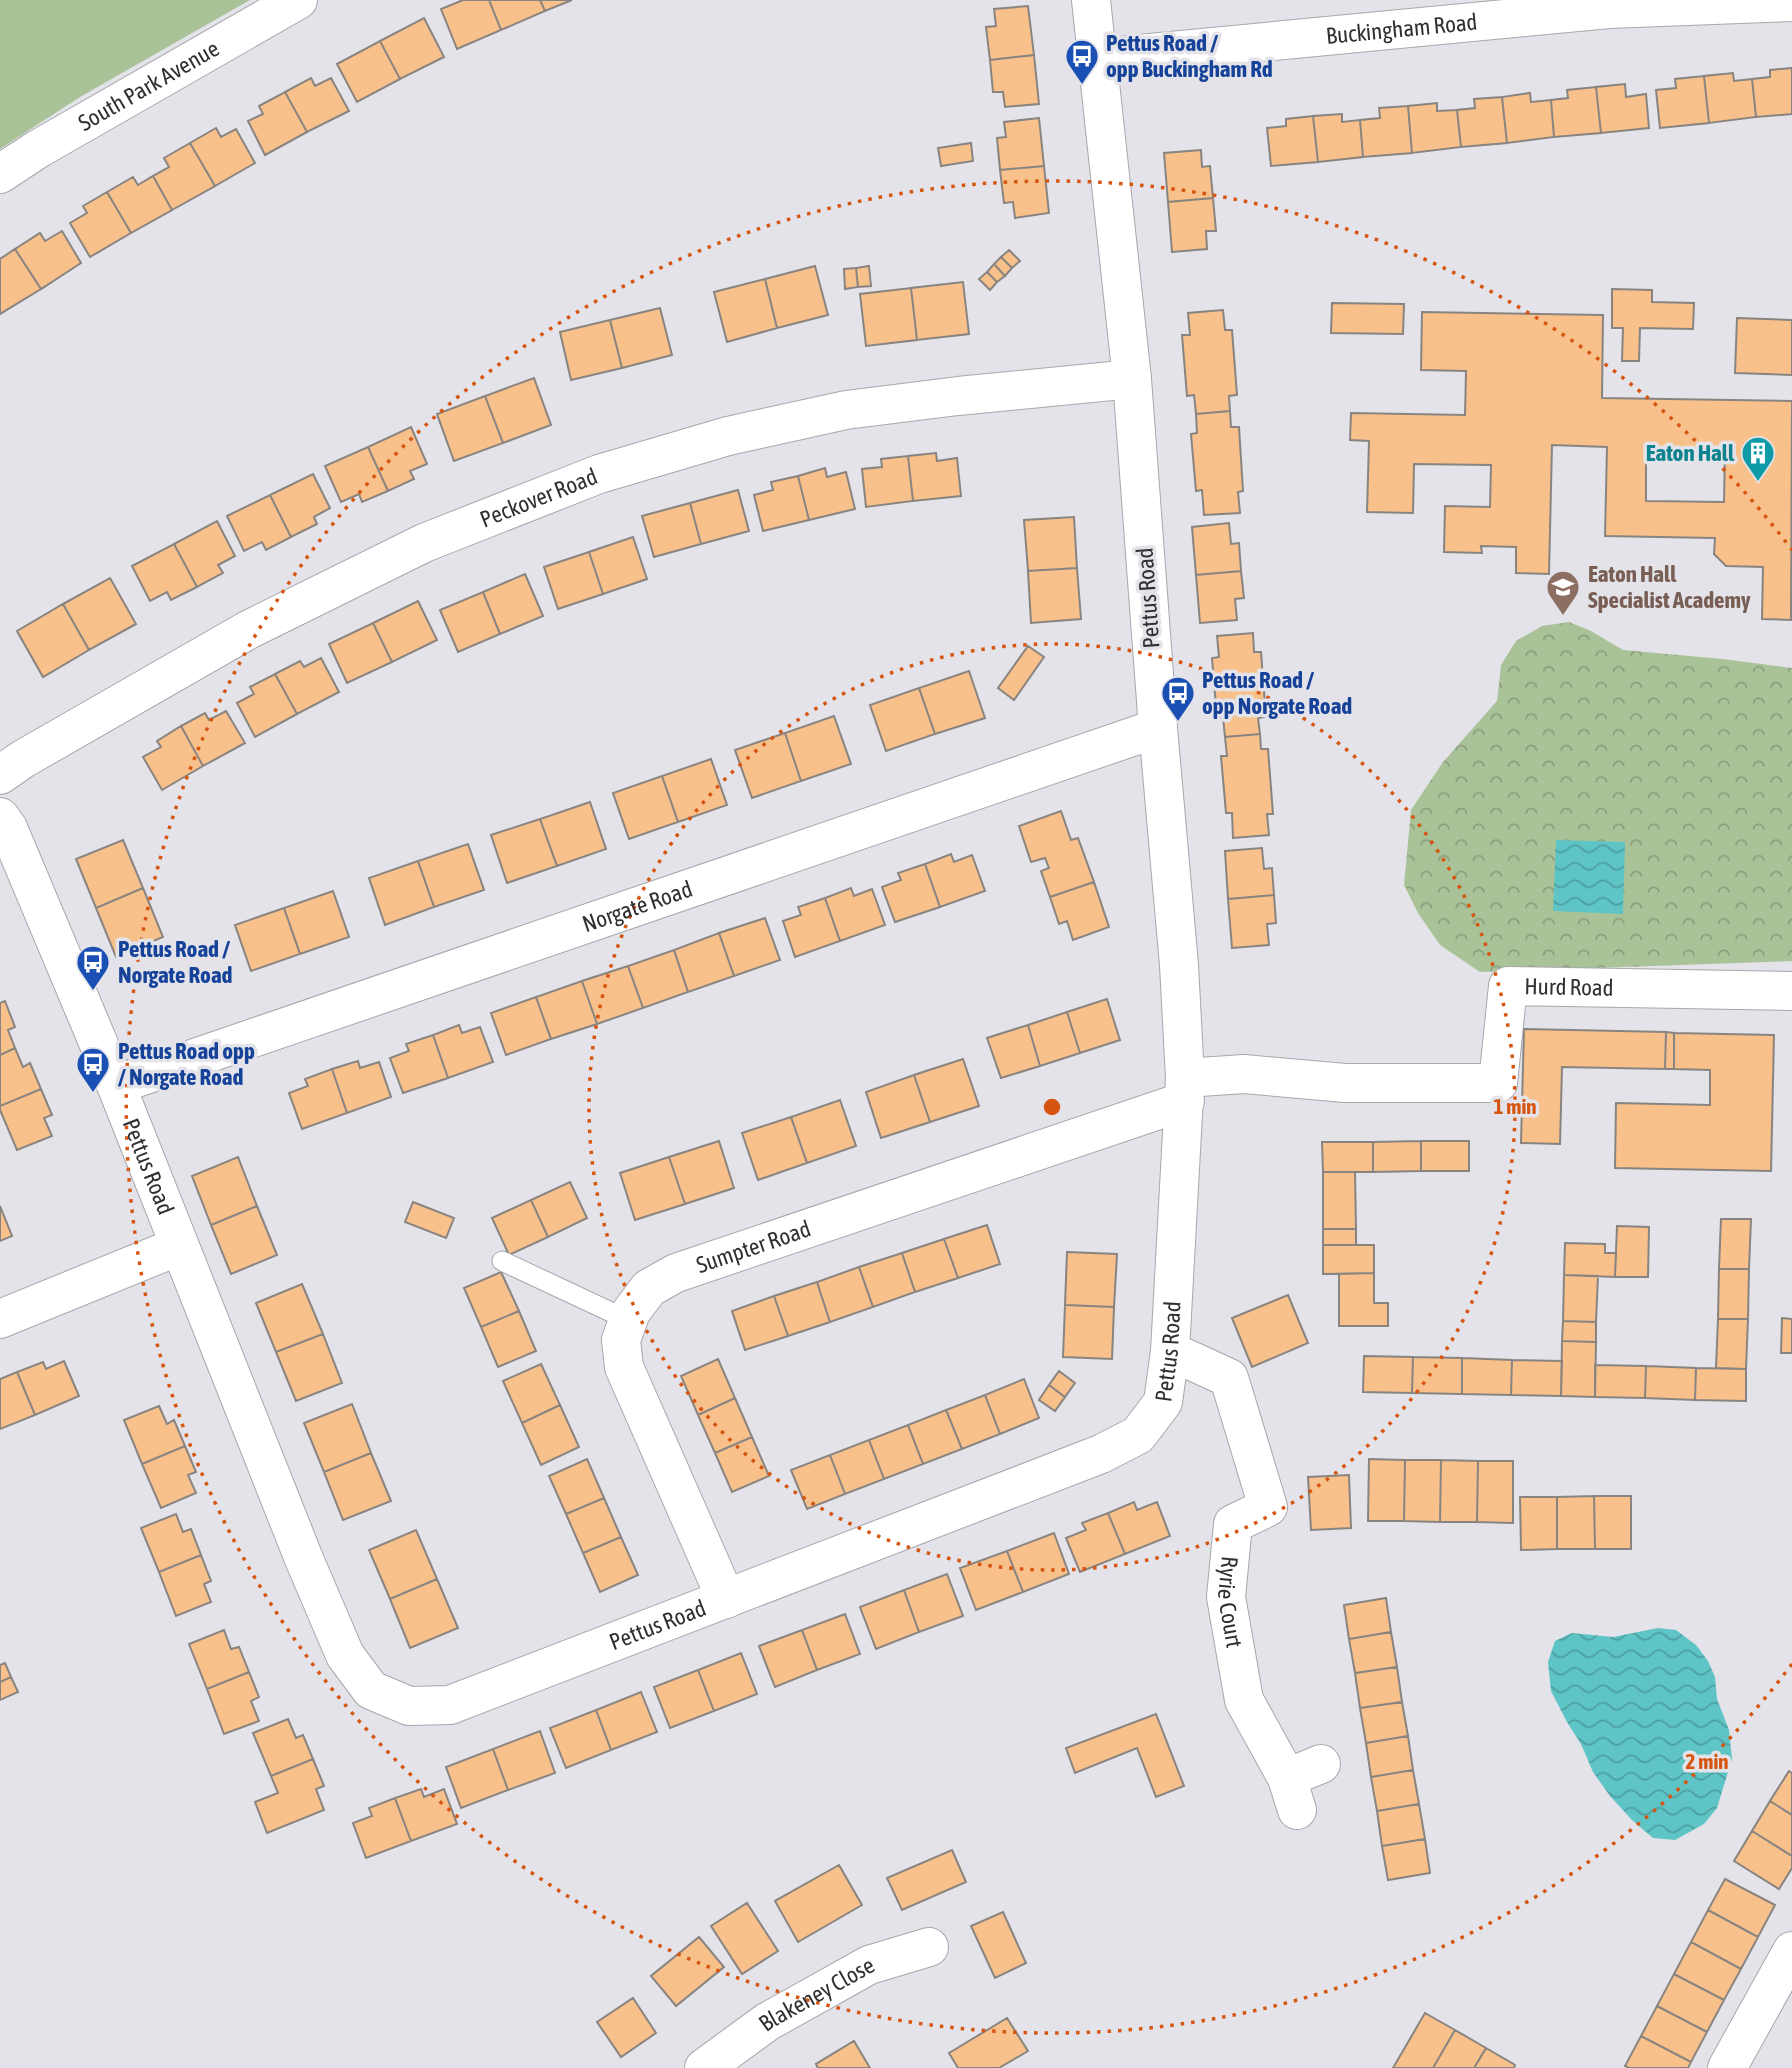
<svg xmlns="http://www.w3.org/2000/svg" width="1792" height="2068" viewBox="0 0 1792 2068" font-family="'Asap Condensed',sans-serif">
	<defs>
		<pattern id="forest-crowns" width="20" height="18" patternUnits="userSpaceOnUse" patternTransform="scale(1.75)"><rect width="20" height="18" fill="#aac298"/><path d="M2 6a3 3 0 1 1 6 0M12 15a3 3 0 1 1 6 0" fill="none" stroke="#8b9e7d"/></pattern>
		<pattern id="water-waves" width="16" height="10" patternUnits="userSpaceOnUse" patternTransform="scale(1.75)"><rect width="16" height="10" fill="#5ec4c5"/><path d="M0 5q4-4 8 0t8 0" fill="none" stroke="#4ea0a1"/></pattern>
	</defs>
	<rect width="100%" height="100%" fill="#e3e3e9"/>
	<path fill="url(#forest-crowns)" d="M1569,622L1591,631L1623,650L1723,659L1792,668V961L1480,972L1440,945L1418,913L1404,885L1411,810L1443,762L1497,701L1501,665L1516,641L1542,626Z"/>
	<path fill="#aac298" d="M0,0H250L80,97L0,149Z"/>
	<path fill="url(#water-waves)" d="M1556,840L1625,842L1623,914L1553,911Z
		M1658,1628L1676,1630L1696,1645L1708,1661L1715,1677L1717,1699L1729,1730L1732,1759L1717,1808L1704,1824L1675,1840L1653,1838L1632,1820L1610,1796L1593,1772L1581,1744L1567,1722L1551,1691L1548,1662L1555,1641L1572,1633L1613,1637Z"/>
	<path fill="#f8c18b" stroke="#898480" stroke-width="2" fill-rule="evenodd" d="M463,0H489L501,30L457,49L441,9Z
		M489,0H540L545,11L501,30Z
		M540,0H572L545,11Z
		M1028,6L1034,55L990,60L986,27L996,26L994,9Z
		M424,18L444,57L400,79L380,41Z
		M380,41L400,79L357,102L337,64Z
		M1034,55L1039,104L1005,107L1003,92H993L990,60Z
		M1792,68V114L1756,117L1752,79L1770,77V70Z
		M1733,73L1734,81L1752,79L1756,117L1709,123L1704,76Z
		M1704,76L1709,123L1660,128L1656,90L1676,88L1675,79Z
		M311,78L315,86L331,78L349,111L307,132L285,92Z
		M1625,84L1626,97L1646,94L1649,128L1601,133L1596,87Z
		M1596,87L1601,133L1554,137L1551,100L1568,98L1567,90Z
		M285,92L307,132L265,155L248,121L263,114L259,106Z
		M1530,93L1531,102L1551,100L1554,137L1507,143L1502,97Z
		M1502,97L1507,143L1461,147L1457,110L1475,108L1474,99Z
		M1437,103V111L1457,110L1461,147L1412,153L1408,106Z
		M1408,106L1412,153L1363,157L1360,120L1380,118L1379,108Z
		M1342,114V122L1360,120L1363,157L1318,162L1313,116Z
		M1313,116L1318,162L1271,166L1267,128L1286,126V119Z
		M1039,118L1044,166L1000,170L997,138L1006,137L1004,122Z
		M216,128L221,137L236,129L255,163L215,186L190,143Z
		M190,143L215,186L172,210L153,176L169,167L164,158Z
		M971,143L973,161L941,166L938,148Z
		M1201,150L1202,167L1210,166L1213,198L1168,202L1164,153Z
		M1044,166L1049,213L1015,218L1013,202L1004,203L1000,170Z
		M153,176L172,210L131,233L107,192L133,177L138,185Z
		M107,192L131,233L90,257L70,223L87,213L83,206Z
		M1213,198L1216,231H1206L1207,249L1172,252L1168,202Z
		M62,231L81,263L41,289L15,249L40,233L45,241Z
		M15,249L41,289L0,314V259Z
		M1009,250L1020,261L1012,268L1001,257Z
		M1001,257L1012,268L1005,276L994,264Z
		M994,264L1005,276L997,282L987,272Z
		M815,266L828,315L777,328L765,279Z
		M869,266L871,286L858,287L856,268Z
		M856,268L858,287L845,289L844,269Z
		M987,272L997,282L990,290L979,279Z
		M765,279L777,328L727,342L714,292Z
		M963,282L969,334L917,340L911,288Z
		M911,288L917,340L866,346L860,294Z
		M1612,289L1652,290V302L1694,303L1693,329L1640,328L1639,361H1622L1623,328H1612Z
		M1332,303L1404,304L1403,334L1331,333Z
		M660,308L672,355L622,368L610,320Z
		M1223,310L1225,330H1232L1237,395L1229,396L1230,411L1196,414L1194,395L1187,396L1182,335H1190L1188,313Z
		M1422,312L1603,315L1602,398L1792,401L1791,620L1762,619L1763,567L1726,566L1714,554L1715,538L1605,536L1607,447L1552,445L1549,574L1516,573V547L1481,546L1482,553L1444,552L1445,506L1490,507L1491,465L1414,464L1413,513L1367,512L1369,441L1350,440L1351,413L1465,415L1466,371L1421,370ZM1646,449L1725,450L1724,502L1646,501Z
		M1737,318L1792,320V375L1735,373Z
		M610,320L622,368L571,380L560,332Z
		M534,378L551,425L503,443L485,396Z
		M485,396L503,443L454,461L437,414Z
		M1230,411L1231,427H1239L1243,491L1238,492L1240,513L1204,515L1202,490L1196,491L1191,434L1197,433L1196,414Z
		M411,427L427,464L410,471L414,479L388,491L368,447Z
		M368,447L388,491L362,502L359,494L341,502L325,466Z
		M936,453L937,461L957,458L961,496L913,501L908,456Z
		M908,456L913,501L866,507L862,469L882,467L881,459Z
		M825,468L827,477L846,472L855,509L809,520L798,476Z
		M313,474L330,508L314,517L317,524L291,537L270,495Z
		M798,476L809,520L763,531L754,495L773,490L771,482Z
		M738,490L749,531L701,544L690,503Z
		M270,495L291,537L266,550L262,542L244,551L227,516Z
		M690,503L701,544L654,557L642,516Z
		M1074,517L1077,568L1028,571L1024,520Z
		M217,521L235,556L218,565L223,573L197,587L174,544Z
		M1229,523L1231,544L1239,543L1241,571L1196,575L1192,527Z
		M633,537L647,579L603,594L589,552Z
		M174,544L197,587L171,600L167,592L150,601L132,566Z
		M589,552L603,594L558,609L544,567Z
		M1077,568L1081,619L1031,623L1028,571Z
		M1241,571L1244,598L1235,599L1237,620L1200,623L1196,575Z
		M525,574L543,616L500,634L483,592Z
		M110,578L136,624L89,650L63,604Z
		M483,592L500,634L458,652L440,610Z
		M418,601L437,640L392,662L373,623Z
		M63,604L89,650L43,677L17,631Z
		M373,623L392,662L347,683L329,644Z
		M1253,633L1254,652H1261L1266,717L1258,718L1260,734L1225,737L1223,717L1217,718L1212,658L1219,657L1217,636Z
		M1028,646L1044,657L1014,700L998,688Z
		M321,658L339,692L297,714L275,674L300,661L304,667Z
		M969,671L985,718L935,734L919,688Z
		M275,674L297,714L255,737L237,703L254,694L250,687Z
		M919,688L935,734L886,751L870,705Z
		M226,711L245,743L203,766L181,726L205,713L209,720Z
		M834,716L851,764L801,781L785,733Z
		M181,726L203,766L162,790L143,757L161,747L157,741Z
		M785,733L801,781L752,798L735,750Z
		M1260,734L1261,749H1268L1273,814H1267L1269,835L1233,838L1232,813H1226L1221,756H1227L1225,737Z
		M711,759L727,805L678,822L662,776Z
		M662,776L678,822L629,839L613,793Z
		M590,802L606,849L557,866L540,819Z
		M1061,811L1071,840L1078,838L1094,882L1050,897L1041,871L1049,868L1045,858L1031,862L1019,826Z
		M540,819L557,866L507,883L491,835Z
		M123,840L143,888L96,908L76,859Z
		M468,844L484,890L434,907L418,861Z
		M1262,848L1264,869L1272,868L1274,895L1228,899L1225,851Z
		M951,854L954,862L972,855L985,891L940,907L925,864Z
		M418,861L434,907L385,925L369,878Z
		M925,864L940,907L895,922L882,887L901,880L898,873Z
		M1094,882L1109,927L1073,940L1067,921L1059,924L1050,897Z
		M143,888L163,937L116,957L96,908Z
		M851,888L854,896L872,889L885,925L840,941L825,898Z
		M333,891L349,937L300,954L284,908Z
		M1274,895L1276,923L1267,924L1269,945L1232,948L1228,899Z
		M825,898L840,941L795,957L783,921L801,915L798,907Z
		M284,908L300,954L251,971L235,925Z
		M765,918L780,960L734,976L719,933Z
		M719,933L734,976L688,992L674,950Z
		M674,950L688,992L643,1008L628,966Z
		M628,966L643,1008L597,1024L582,981Z
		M582,981L597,1024L551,1039L536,997Z
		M536,997L551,1039L506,1055L491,1013Z
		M1107,999L1120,1040L1080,1053L1067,1012Z
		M5,1001L15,1027L8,1030L15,1048L0,1055V1003Z
		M1067,1012L1080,1053L1040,1066L1028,1025Z
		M459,1025L462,1033L480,1027L493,1062L448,1078L433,1035Z
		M1028,1025L1040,1066L1001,1078L987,1038Z
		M1524,1029L1666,1032L1665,1069L1562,1067L1560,1144L1521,1143Z
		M1666,1032L1674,1033V1069H1665Z
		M1674,1033L1774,1035L1771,1171L1615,1168L1616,1103L1710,1105V1070L1674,1069Z
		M433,1035L448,1078L403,1093L390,1058L409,1051L406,1044Z
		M15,1048L23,1067L30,1063L41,1089L0,1106V1055Z
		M963,1059L979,1106L930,1122L914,1075Z
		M358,1061L360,1068L379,1062L391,1097L347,1113L332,1069Z
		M332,1069L347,1113L302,1129L289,1093L308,1086L305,1079Z
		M914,1075L930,1122L881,1138L866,1092Z
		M41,1089L52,1115L44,1118L52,1136L17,1150L0,1110V1106Z
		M840,1100L856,1146L807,1163L791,1117Z
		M791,1117L807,1163L758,1180L742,1133Z
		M719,1141L734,1188L685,1204L669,1157Z
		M1421,1141H1469V1171H1421Z
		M1421,1141V1171L1373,1172V1142Z
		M1322,1142H1373V1172H1323Z
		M238,1157L257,1206L211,1225L192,1176Z
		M669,1157L685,1204L635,1220L620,1173Z
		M1323,1172H1355L1356,1229H1323Z
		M570,1182L587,1218L548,1237L531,1200Z
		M531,1200L548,1237L509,1255L492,1218Z
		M413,1202L454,1218L446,1238L405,1222Z
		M0,1206L12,1236L0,1241Z
		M257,1206L277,1255L231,1274L211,1225Z
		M1721,1219H1751L1749,1269H1719Z
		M987,1225L1000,1264L958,1278L944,1239Z
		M1617,1226L1649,1227L1648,1277H1615Z
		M1323,1229H1356V1245H1323Z
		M944,1239L958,1278L915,1292L902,1253Z
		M1565,1243L1605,1244V1253H1616L1615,1277L1564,1275Z
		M1323,1245H1374V1273L1323,1274Z
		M1067,1252L1117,1254L1114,1307L1065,1305Z
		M902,1253L915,1292L873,1307L859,1267Z
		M859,1267L873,1307L830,1322L817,1282Z
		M1719,1269H1749L1748,1319H1718Z
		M501,1272L519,1311L481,1327L464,1288Z
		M1374,1273V1303H1388V1326H1339V1274Z
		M1564,1275L1598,1276L1596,1322L1563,1321Z
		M817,1282L830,1322L788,1336L774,1296Z
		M302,1284L323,1334L276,1352L256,1303Z
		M1288,1295L1308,1343L1252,1367L1232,1318Z
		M774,1296L788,1336L745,1350L732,1311Z
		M1065,1305L1114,1307L1112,1359L1063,1357Z
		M519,1311L536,1351L498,1367L481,1327Z
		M1782,1318L1792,1319V1353H1781Z
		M1718,1319H1748L1746,1369L1716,1368Z
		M1563,1321L1596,1322V1342L1562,1341Z
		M323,1334L342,1383L296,1401L276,1352Z
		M1562,1341L1596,1342L1595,1397L1561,1396Z
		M1364,1356L1413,1357L1412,1393L1363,1392Z
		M1413,1357L1462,1358V1394L1412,1393Z
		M1462,1358L1512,1360L1511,1395L1462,1394Z
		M718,1359L735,1398L698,1415L681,1376Z
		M1512,1360L1562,1361L1561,1396L1511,1395Z
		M64,1361L79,1396L35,1415L17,1372L43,1362L46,1369Z
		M541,1364L560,1405L522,1423L503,1381Z
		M1595,1365L1646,1366L1645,1398L1595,1397Z
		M1646,1366L1696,1368L1695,1400L1645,1398Z
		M1696,1368L1746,1369V1401L1695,1400Z
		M1059,1371L1075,1383L1065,1397L1049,1385Z
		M17,1372L35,1415L0,1429V1379Z
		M1024,1379L1039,1418L1000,1434L985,1395Z
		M1049,1385L1065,1397L1055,1411L1039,1400Z
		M985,1395L1000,1434L962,1449L946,1410Z
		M735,1398L752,1437L715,1453L698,1415Z
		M352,1404L371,1453L324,1472L304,1423Z
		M560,1405L579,1447L541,1465L522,1423Z
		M159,1406L167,1424L174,1420L185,1446L142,1464L124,1420Z
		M946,1410L962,1449L923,1464L908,1425Z
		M908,1425L923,1464L884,1479L869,1440Z
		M752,1437L769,1476L732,1492L715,1453Z
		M869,1440L884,1479L845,1494L830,1455Z
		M185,1446L196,1472L188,1475L196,1493L161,1508L142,1464Z
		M371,1453L391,1501L343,1520L324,1472Z
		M830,1455L845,1494L807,1509L791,1470Z
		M587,1459L604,1498L566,1514L549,1476Z
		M1369,1459L1405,1460L1404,1521H1368Z
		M1405,1460H1441L1440,1522L1404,1521Z
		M1441,1460L1478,1461L1477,1522H1440Z
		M1478,1461H1513V1523L1477,1522Z
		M1349,1475L1351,1528L1311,1530L1308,1477Z
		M1594,1496H1631V1549H1595Z
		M1594,1496L1595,1549H1557V1497Z
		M1520,1497H1557V1549L1521,1550Z
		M604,1498L621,1537L583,1553L566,1514Z
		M1134,1502L1137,1510L1157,1502L1170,1536L1125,1554L1108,1513Z
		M1108,1513L1125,1554L1080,1572L1066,1538L1086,1530L1082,1523Z
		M176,1514L183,1532L191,1529L201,1555L159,1572L141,1528Z
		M416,1530L437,1579L390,1599L369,1550Z
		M1054,1533L1069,1574L1023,1592L1007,1551Z
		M621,1537L638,1575L600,1592L583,1553Z
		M1007,1551L1023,1592L976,1610L960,1568Z
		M201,1555L211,1581L204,1584L211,1602L176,1616L159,1572Z
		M947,1574L963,1616L919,1632L904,1590Z
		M437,1579L458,1628L410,1648L390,1599Z
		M904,1590L919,1632L876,1649L860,1607Z
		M1386,1598L1391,1632L1349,1639L1344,1605Z
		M845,1614L860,1654L817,1670L802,1630Z
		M224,1630L231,1649L239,1647L249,1672L207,1689L189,1644Z
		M802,1630L817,1670L775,1687L759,1646Z
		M1391,1632L1397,1667L1355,1673L1349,1639Z
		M741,1653L757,1694L714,1711L698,1670Z
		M5,1663L11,1677L0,1682V1665Z
		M1397,1667L1402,1702L1360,1708L1355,1673Z
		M698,1670L714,1711L670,1728L654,1687Z
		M249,1672L259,1697L251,1701L259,1721L224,1734L207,1689Z
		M11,1677L18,1692L0,1700V1682Z
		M641,1692L657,1732L611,1750L596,1710Z
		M1402,1702L1408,1736L1366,1743L1360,1708Z
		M596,1710L611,1750L566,1768L550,1728Z
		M1156,1714L1184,1786L1156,1797L1137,1748L1075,1773L1066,1748Z
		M288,1719L296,1738L303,1735L313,1759L271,1776L253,1733Z
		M540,1731L555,1773L508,1790L493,1749Z
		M1408,1736L1413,1770L1371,1777L1366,1743Z
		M493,1749L508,1790L461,1808L446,1767Z
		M313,1759L324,1786L316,1789L324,1810L267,1833L255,1802L278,1793L271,1776Z
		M1413,1770L1419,1804L1377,1811L1371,1777Z
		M1789,1771L1792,1773V1815L1770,1801Z
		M421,1789L424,1797L444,1789L457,1824L411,1841L395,1798Z
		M395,1798L411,1841L366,1858L353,1823L372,1816L369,1808Z
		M1770,1801L1792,1815V1856L1752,1831Z
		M1419,1804L1425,1839L1382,1846L1377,1811Z
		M1752,1831L1792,1856V1868L1779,1889L1734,1861Z
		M1425,1839L1430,1873L1388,1880L1382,1846Z
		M952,1850L966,1882L902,1910L887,1878Z
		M839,1865L862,1905L798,1942L775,1901Z
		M1725,1879L1775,1905L1758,1937L1708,1910Z
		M747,1903L778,1951L742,1974L711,1926Z
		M1708,1910L1758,1937L1741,1969L1691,1942Z
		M1003,1912L1026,1963L995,1978L971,1926Z
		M699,1937L724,1967L676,2006L651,1976Z
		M1691,1942L1741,1969L1724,2000L1674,1974Z
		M1674,1974L1724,2000L1707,2032L1657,2006Z
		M633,1998L656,2033L621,2057L597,2022Z
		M1657,2006L1707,2032L1691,2062L1641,2036Z
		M1425,2013L1455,2030L1433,2068H1393Z
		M1007,2018L1028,2051L999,2068H958L949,2053Z
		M1455,2030L1486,2048L1474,2068H1433Z
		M1641,2036L1691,2062L1688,2068H1629L1625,2066Z
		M854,2041L870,2068H818L816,2064Z
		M1486,2048L1515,2065L1514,2068H1474Z"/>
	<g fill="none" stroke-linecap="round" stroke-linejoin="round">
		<defs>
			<path id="service" d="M502,1261L628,1320"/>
			<g id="minor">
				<path id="s1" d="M1097,58L1609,9L1792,2"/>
				<path id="s2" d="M0,174L38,149L298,0"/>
				<path id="s3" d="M0,775L23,759L248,630L424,543L599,474L728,436L846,410L958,396L1132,379"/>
				<path id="s4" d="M0,817L8,828L116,1085L304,1559L345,1655L371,1690L409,1706L450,1705L1101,1454L1138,1435L1163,1402L1170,1351L1185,1078L1179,965L1158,728L1132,379L1091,0"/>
				<path id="s5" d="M1185,1078L1244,1074L1345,1083H1498L1508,986L1792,991"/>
				<path id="s6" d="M116,1085L1158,728"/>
				<path d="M0,1319L179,1246"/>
				<path id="s7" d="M1170,1351L1229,1378L1268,1507L1233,1524L1226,1597L1244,1700L1287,1778L1297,1810"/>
				<path id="s8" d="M726,1599L624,1367L621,1340L631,1312L649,1288L676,1273L1185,1101"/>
				<path d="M1287,1778L1321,1764"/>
				<path id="s9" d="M704,2068L767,2022L869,1965L929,1947"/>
				<path d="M1727,2068L1792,1951"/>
			</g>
		</defs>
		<use href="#service" stroke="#a7a7ad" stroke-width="21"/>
		<use href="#minor" stroke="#a7a7ad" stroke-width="40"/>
		<use href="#service" stroke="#fff" stroke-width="19"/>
		<use href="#minor" stroke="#fff" stroke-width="38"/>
	</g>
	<g fill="none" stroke="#d65510" stroke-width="3.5" stroke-dasharray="3.5 7">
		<circle cx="1052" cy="1107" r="463"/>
		<path d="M1792 1664A926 926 0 1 1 1792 550"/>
	</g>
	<defs>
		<symbol id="bus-pin" viewBox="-11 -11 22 30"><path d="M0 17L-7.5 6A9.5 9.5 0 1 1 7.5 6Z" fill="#1a4fb4" stroke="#e3e3e9"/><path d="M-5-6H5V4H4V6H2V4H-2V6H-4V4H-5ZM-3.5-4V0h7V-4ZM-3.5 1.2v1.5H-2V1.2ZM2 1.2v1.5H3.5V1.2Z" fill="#fff"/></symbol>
		<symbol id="building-pin" viewBox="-11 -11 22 30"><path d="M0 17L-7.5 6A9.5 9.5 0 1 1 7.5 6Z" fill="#0f9aa8" stroke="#e3e3e9"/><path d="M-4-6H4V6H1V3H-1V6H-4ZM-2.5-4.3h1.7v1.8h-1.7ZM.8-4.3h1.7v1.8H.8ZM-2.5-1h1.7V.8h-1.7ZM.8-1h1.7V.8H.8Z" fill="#fff"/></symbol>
		<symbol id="school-pin" viewBox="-11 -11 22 30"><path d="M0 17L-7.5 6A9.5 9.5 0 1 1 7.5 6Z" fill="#8d6e63" stroke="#e3e3e9"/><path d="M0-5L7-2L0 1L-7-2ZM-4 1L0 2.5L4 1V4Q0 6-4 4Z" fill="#fff"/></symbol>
	</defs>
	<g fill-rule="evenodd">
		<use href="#bus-pin" x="1063" y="37" width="38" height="52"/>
		<use href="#building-pin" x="1739" y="434" width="38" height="52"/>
		<use href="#school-pin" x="1544" y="568" width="38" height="52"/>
		<use href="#bus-pin" x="1159" y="674" width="38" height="52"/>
		<use href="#bus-pin" x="74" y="943" width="38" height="52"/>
		<use href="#bus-pin" x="74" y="1045" width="38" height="52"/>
	</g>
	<g text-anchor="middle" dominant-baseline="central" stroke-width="7" stroke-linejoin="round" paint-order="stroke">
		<g font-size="23" fill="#303032" stroke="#e3e3e9">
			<text stroke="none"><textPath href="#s1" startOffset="306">Buckingham Road</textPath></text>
			<text stroke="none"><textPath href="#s2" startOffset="173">South Park Avenue</textPath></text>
			<text stroke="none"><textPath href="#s3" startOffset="607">Peckover Road</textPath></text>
			<text transform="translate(1148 598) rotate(-94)">Pettus Road</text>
			<text stroke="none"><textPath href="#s6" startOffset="551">Norgate Road</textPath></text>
			<text stroke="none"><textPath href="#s5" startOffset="472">Hurd Road</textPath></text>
			<text stroke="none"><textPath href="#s4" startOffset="380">Pettus Road</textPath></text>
			<text stroke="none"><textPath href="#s8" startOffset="453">Sumpter Road</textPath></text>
			<text stroke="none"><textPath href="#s4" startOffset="1864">Pettus Road</textPath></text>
			<text stroke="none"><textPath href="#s7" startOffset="317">Ryrie Court</textPath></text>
			<text stroke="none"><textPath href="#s4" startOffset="1255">Pettus Road</textPath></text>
			<text stroke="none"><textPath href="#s9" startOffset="135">Blakeney Close</textPath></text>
		</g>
		<g font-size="23" font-weight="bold" fill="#164399" stroke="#e3e3e9" text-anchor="start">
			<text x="1106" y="43">Pettus Road /<tspan x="1106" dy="26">opp Buckingham Rd</tspan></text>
			<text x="1202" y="680">Pettus Road /<tspan x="1202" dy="26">opp Norgate Road</tspan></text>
			<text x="118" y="949">Pettus Road /<tspan x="118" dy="26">Norgate Road</tspan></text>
			<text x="118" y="1051">Pettus Road opp<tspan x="118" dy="26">/ Norgate Road</tspan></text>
		</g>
		<g font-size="23" font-weight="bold" fill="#0d838f" stroke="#e3e3e9" text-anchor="end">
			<text x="1734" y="453">Eaton Hall</text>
		</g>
		<g font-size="23" font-weight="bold" fill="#785e54" stroke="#e3e3e9" text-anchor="start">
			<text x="1588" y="574">Eaton Hall<tspan x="1588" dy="26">Specialist Academy</tspan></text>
		</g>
	</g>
	<circle cx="1052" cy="1107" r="10" fill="#d65510" stroke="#e3e3e9" stroke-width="3.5"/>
	<g font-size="21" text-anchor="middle" font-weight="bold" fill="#d65510" stroke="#e3e3e9" stroke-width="7" stroke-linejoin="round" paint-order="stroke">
		<text x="1515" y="1114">1 min</text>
		<text x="1707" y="1769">2 min</text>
	</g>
</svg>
